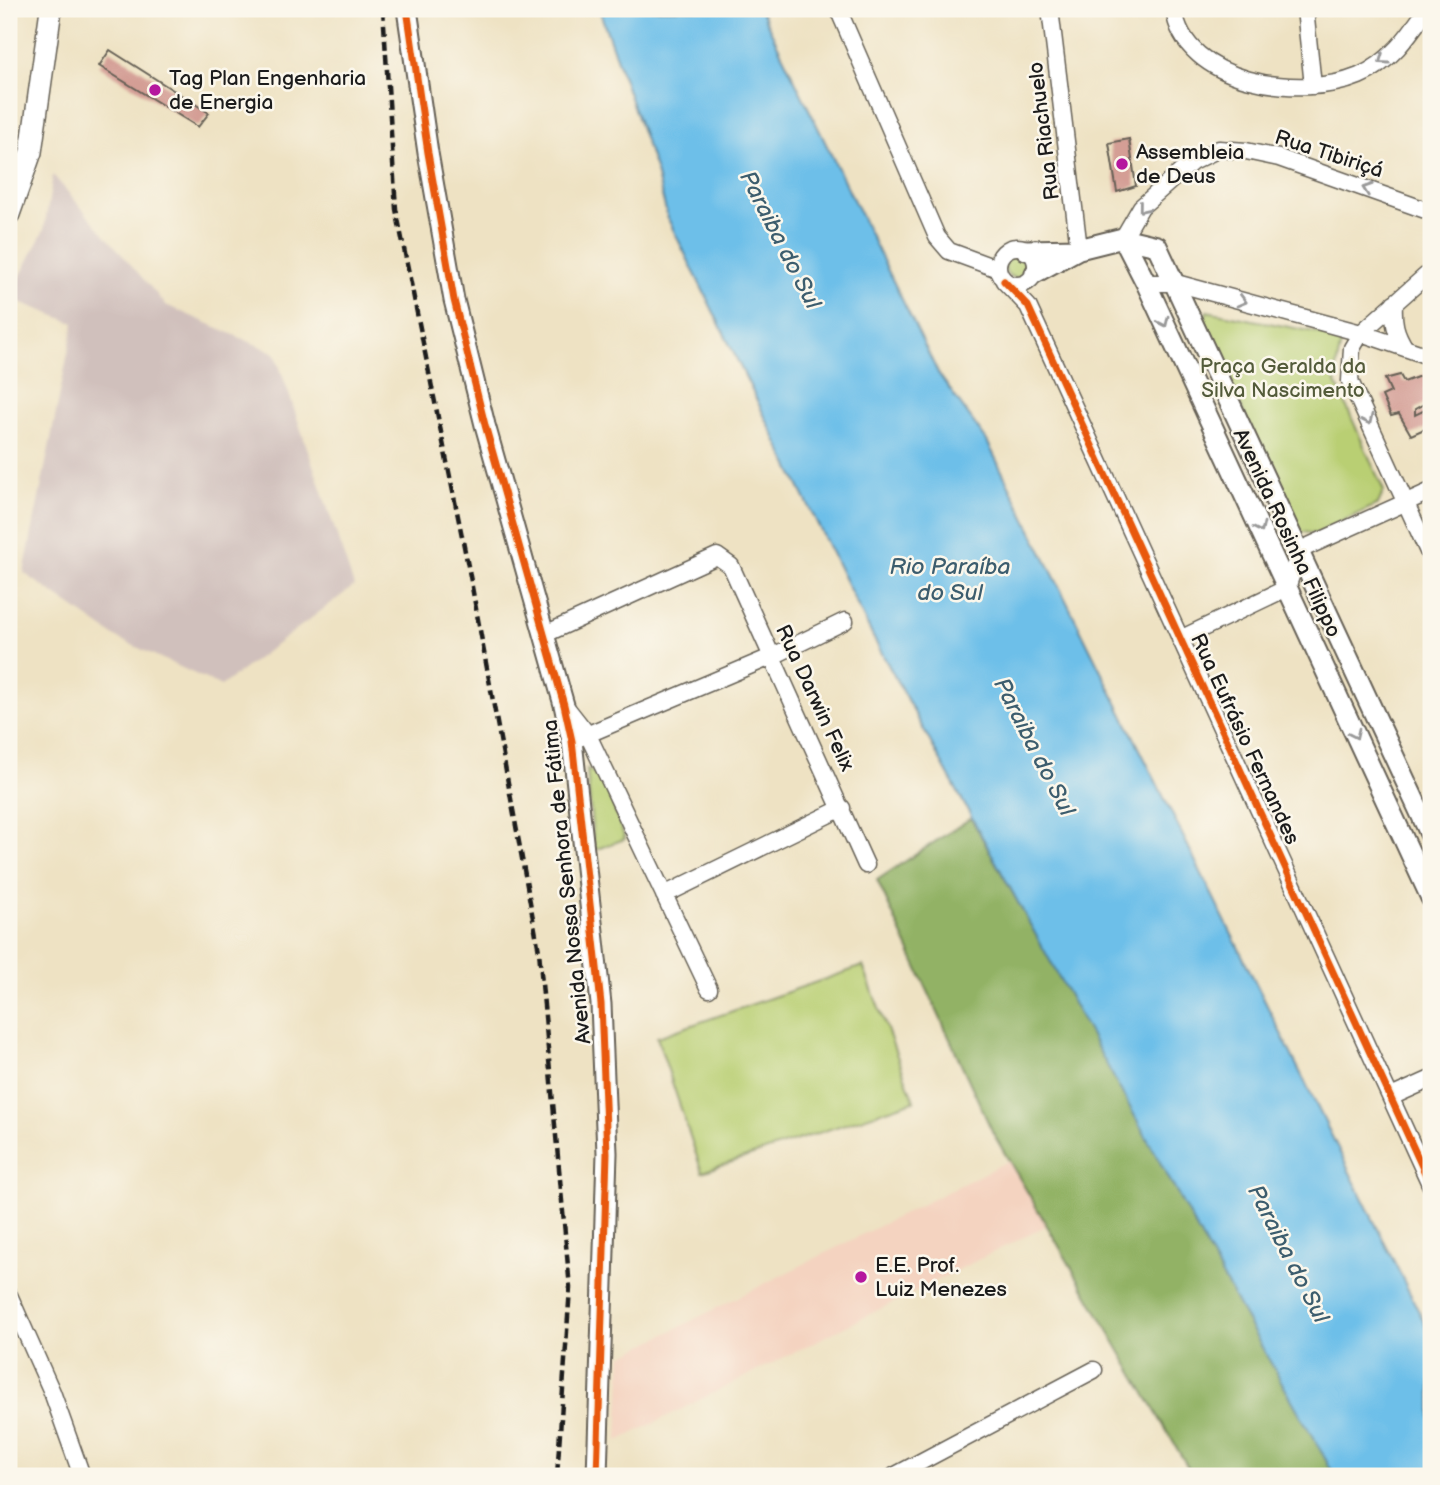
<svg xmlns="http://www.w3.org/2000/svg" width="1440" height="1485" viewBox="0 0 1440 1485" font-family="'Balsamiq Sans',sans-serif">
	<rect width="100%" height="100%" fill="#fbf7ec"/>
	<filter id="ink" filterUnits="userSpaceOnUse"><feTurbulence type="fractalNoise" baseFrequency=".0143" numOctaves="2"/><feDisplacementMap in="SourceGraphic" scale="14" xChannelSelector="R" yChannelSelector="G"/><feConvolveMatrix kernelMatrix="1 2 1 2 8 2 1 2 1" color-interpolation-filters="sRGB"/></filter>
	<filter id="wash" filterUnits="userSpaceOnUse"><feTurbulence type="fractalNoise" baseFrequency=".00686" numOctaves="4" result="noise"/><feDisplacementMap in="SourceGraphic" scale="28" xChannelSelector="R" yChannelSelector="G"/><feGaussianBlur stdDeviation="1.57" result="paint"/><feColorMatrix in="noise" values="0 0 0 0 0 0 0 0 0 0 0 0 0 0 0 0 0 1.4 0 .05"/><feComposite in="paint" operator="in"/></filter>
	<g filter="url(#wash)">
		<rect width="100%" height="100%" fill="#eee2c3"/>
		<path fill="#f4d3c0" d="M1071,1129L1101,1198L618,1441L622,1356Z"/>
		<path fill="#d0c0bc" d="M53,175L166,305L275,353L354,586L221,686L117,638L24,573L74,323L9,298L44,230Z"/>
		<path fill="#b9cf73" stroke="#6a7648" stroke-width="2" d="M1005 267a11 11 0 1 1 22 0a11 11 0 1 1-22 0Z
			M1207,311L1335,336L1341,343L1334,378L1384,491L1378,504L1316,534L1297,531L1203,323Z
			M587,769L603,778L625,839L594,850Z
			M863,966L914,1101L702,1172L657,1037Z"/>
		<path fill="#92b265" stroke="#576740" stroke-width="2" d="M971,818L1338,1476H1193L993,1133L877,880Z"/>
		<path fill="#6dbfe9" stroke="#446e82" stroke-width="2" d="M599,9H760L938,373L987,441L1431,1336V1476H1335L1238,1305L873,637L668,219L656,172Z"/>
		<g id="blocks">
			<path fill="#d49e95" d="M110,50L209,113L198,127L99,66Z
				M1129,139L1136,186L1117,192L1109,143Z
				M1431,372V400L1415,409V415L1431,407V426L1411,435L1399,414L1391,416L1382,396L1391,392L1385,379L1400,375L1404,382Z"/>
		</g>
	</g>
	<g filter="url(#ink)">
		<use href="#blocks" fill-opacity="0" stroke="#666156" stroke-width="2"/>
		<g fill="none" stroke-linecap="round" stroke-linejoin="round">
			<defs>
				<path id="minor" d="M838,9L937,237L949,251L998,269
					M1050,9L1079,249
					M1174,9C1183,84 1302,100 1359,76C1390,63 1409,35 1427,9
					M1305,9L1313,86
					M1123,238L1141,207L1192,162L1219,149L1246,151L1279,158L1431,212
					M998 266a19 19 0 1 1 38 0a19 19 0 1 1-38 0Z
					M1431,271L1361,333L1352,348L1350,381L1431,558
					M1004,281L1028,306L1431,1186
					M1146,283H1176L1361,333L1431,357
					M1394,303C1393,322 1395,332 1405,348
					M543,635L717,556L731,566L866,865
					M1180,639L1287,588L1300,550L1431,491
					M566,707L588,735L709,989
					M579,738L773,656L845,621
					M664,895L842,808
					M1391,1097L1431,1079
					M9,1295L52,1392L82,1476
					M894,1476L1094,1370"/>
				<path id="tertiary" d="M407,9L428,153L454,300L485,425L564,705L572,741L601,1004L607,1153L597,1476
					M1123,238L1146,283L1431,898
					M1026,250L1079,249L1123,238L1157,246L1431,836
					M1035,273L1077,250"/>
				<path id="secondary" d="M9,214L31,152L51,9"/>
			</defs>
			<use href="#minor" stroke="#666156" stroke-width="19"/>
			<use href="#tertiary" stroke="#666156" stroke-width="23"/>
			<use href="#secondary" stroke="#666156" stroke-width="24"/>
			<use href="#minor" stroke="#fff" stroke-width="16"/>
			<use href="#tertiary" stroke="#fff" stroke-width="19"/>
			<use href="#secondary" stroke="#fff" stroke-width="21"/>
			<path stroke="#1c1c1c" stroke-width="4.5" stroke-dasharray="10 5" stroke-linecap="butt" d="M383,9L396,209L470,576L539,951L570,1288L557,1476"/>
			<defs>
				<path id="cycleway" d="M407,9L428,153L454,300L485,425L564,705L572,741L601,1004L607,1153L597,1476
					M1004,281L1028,306L1431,1186"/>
			</defs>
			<use href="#cycleway" stroke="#fbf7ec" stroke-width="11"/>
			<use href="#cycleway" stroke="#e8590c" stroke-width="7"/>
		</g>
		<defs><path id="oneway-chevron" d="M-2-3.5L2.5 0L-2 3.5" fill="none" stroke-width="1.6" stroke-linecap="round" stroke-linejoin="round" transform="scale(1.75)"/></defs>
		<g stroke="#999">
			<use href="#oneway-chevron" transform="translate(1383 60) rotate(145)"/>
			<use href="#oneway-chevron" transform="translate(1367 189) rotate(-161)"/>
			<use href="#oneway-chevron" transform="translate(1143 208) rotate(129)"/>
			<use href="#oneway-chevron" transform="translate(1242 301) rotate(15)"/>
			<use href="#oneway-chevron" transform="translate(1164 322) rotate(65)"/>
			<use href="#oneway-chevron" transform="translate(1368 420) rotate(65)"/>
			<use href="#oneway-chevron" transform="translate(1260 528) rotate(65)"/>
			<use href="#oneway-chevron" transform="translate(1355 734) rotate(65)"/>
		</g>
	</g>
	<g fill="#b5179e" stroke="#fbf7ec" stroke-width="2.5">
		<circle cx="155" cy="90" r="7"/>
		<circle cx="1122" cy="164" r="7"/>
		<circle cx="861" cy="1277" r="7"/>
	</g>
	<g text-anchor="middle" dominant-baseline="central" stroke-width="5" stroke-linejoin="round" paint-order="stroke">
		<g font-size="21" fill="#1c1c1c" stroke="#fbf7ec" text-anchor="start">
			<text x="169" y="78">Tag Plan Engenharia<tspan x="169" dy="24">de Energia</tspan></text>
			<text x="1136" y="152">Assembleia<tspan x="1136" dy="24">de Deus</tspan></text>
			<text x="875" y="1265">E.E. Prof.<tspan x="875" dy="24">Luiz Menezes</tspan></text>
		</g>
		<g font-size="21" fill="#1c1c1c" stroke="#fbf7ec">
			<text transform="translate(1044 131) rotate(-97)">Rua Riachuelo</text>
			<text transform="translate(1329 154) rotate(18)">Rua Tibiriçá</text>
			<text transform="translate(1287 533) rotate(65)">Avenida Rosinha Filippo</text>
			<text transform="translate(815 698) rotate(65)">Rua Darwin Felix</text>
			<text transform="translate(1245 739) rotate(65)">Rua Eufrásio Fernandes</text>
			<text transform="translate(567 882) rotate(-96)">Avenida Nossa Senhora de Fátima</text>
		</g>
		<g font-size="21" fill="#535b3a" stroke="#fbf7ec">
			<text x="1283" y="366">Praça Geralda da<tspan x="1283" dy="24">Silva Nascimento</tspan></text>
		</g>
		<g font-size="23" font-style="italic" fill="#3c5d6e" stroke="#fbf7ec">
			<text transform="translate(780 240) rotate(63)">Paraiba do Sul</text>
			<text x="950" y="567">Rio Paraíba<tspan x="950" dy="26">do Sul</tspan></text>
			<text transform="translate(1034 747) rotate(63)">Paraiba do Sul</text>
			<text transform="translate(1288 1254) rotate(63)">Paraiba do Sul</text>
		</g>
	</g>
	<rect width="1440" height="1485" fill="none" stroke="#fbf7ec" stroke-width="35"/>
</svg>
